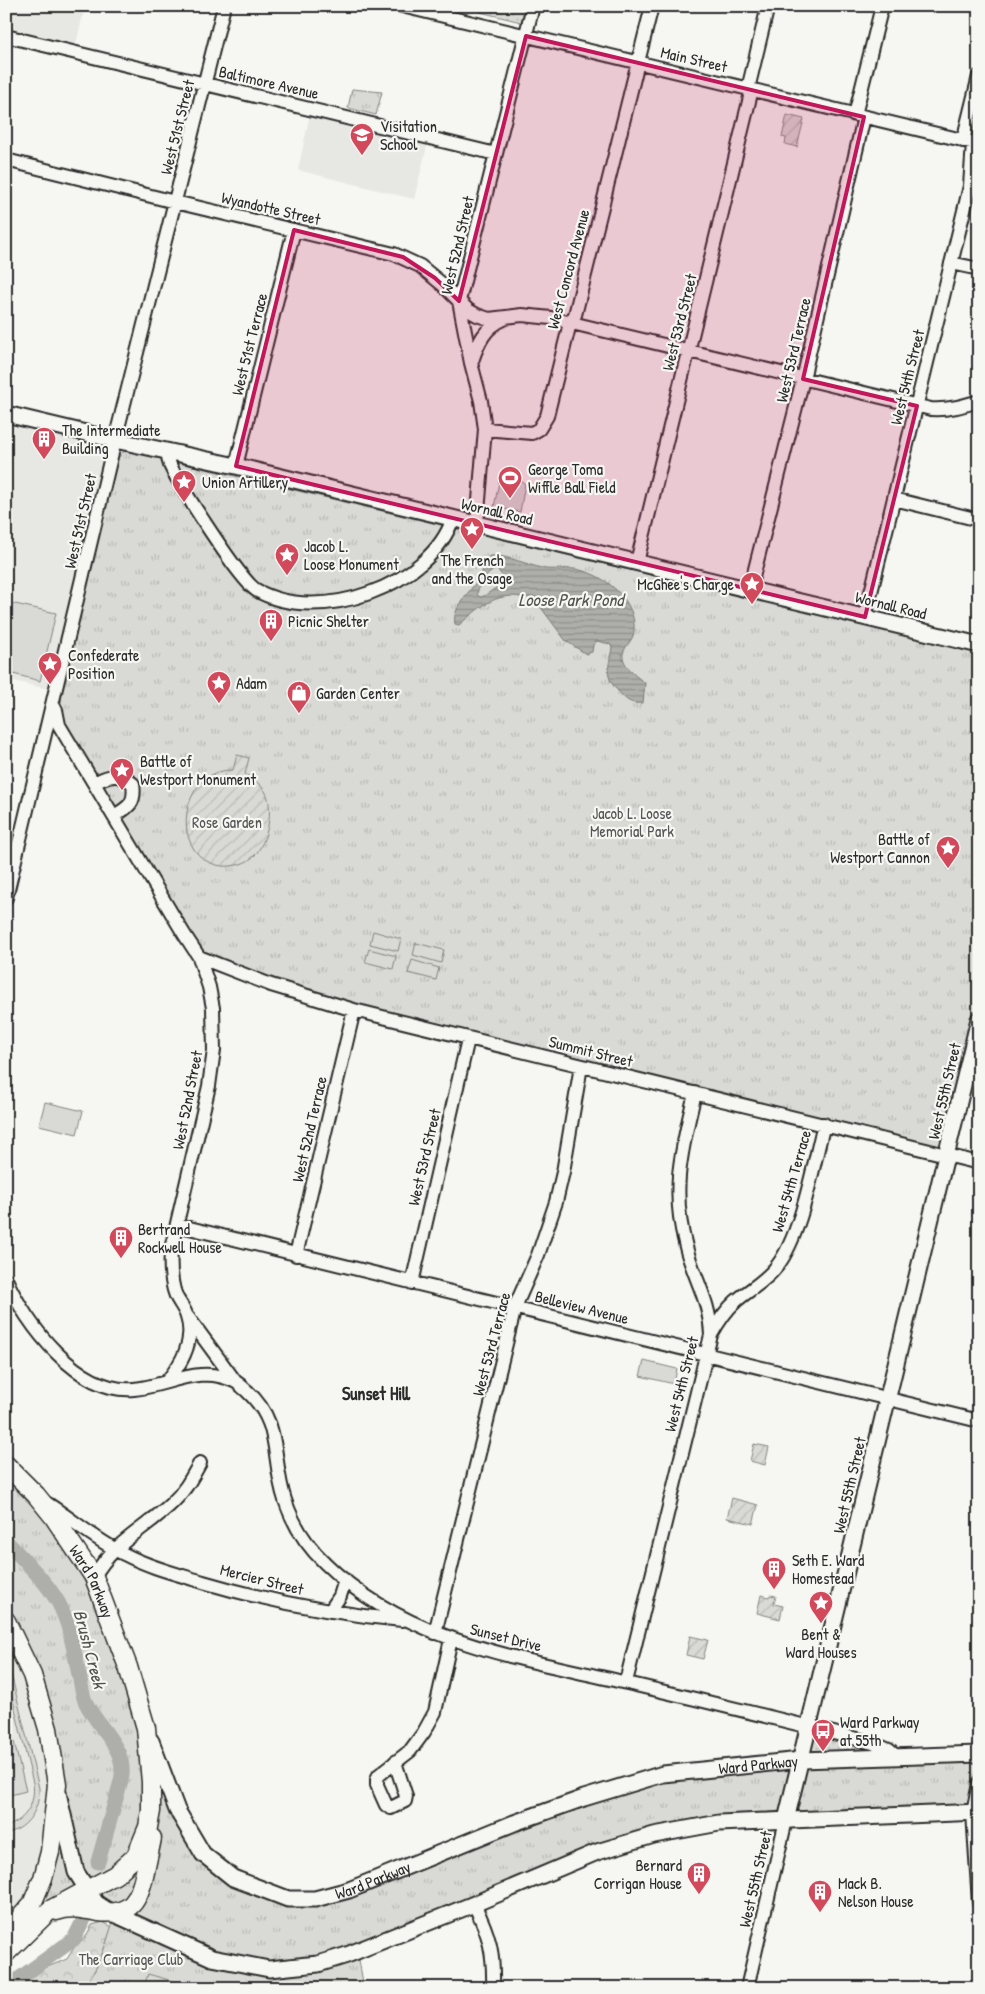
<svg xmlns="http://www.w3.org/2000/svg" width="985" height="1994" viewBox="0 0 985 1994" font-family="'Patrick Hand',sans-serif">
	<defs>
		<pattern id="grass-dots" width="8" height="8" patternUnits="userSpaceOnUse" patternTransform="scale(1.25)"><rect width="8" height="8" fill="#d9d9d5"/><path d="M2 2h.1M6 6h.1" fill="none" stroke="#babab7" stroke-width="1.8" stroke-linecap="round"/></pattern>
		<pattern id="forest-crowns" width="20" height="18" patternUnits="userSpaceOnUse" patternTransform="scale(1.25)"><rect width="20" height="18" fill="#d9d9d5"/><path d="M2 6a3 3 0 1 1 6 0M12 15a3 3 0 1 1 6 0" fill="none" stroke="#babab7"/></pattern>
		<pattern id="park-tufts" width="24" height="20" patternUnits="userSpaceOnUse" patternTransform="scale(1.25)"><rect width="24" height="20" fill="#d9d9d5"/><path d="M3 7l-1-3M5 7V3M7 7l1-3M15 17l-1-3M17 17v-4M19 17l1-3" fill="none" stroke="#babab7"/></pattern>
		<pattern id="garden-furrows" width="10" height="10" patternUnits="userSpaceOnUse" patternTransform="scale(1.25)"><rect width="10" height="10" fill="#d9d9d5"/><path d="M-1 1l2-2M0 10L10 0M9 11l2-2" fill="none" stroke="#babab7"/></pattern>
		<pattern id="water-rules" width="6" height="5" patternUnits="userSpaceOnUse" patternTransform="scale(1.25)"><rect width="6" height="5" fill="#aeaeab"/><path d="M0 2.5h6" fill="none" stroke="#8e8e8b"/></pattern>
	</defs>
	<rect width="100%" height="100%" fill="#f6f6f2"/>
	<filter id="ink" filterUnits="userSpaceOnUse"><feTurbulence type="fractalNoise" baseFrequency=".02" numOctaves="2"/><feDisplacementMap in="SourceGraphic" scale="10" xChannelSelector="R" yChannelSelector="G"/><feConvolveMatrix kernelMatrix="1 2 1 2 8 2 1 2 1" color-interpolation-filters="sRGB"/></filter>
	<g filter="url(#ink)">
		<path fill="#e7e7e3" d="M6,6H85L75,48L6,32Z
			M310,114L428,142L414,199L298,170Z
			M6,424L111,445L52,690L6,679Z
			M6,1621L57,1784L42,1872L6,1934Z"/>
		<path fill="url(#grass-dots)" stroke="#828280" d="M511,6L525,8L521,22L480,12L481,7L499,11L501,7L510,9Z
			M820,1736L860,1745L864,1747L863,1752L814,1754L811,1750L813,1739Z"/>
		<path fill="url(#forest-crowns)" stroke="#828280" d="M103,1922L112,1927C104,1947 98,1972 82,1988H21L40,1970L67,1959L75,1946L85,1938L92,1925Z"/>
		<path fill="url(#park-tufts)" stroke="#828280" d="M352,89L382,92L376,115L348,108Z
			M130,451L979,653V999L944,1143L941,1148L436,1026L283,985L205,953L198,947L64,722L61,704L62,691L118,458L123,452Z
			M6,1474L29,1497L73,1559L99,1610L142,1736L146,1818L123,1864L90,1882L81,1867L76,1848L65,1779L53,1718L47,1694L36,1665L18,1626L6,1607Z
			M974,1761L977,1763L976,1769L968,1805L799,1813L796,1808L805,1768L808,1766Z
			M789,1767L791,1769L782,1809L780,1811L702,1820L333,1956L272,1963L217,1953L128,1913L159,1807L160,1786L162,1785C169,1802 175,1822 185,1838C193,1850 203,1858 214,1868C220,1874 226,1881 234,1885C274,1911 322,1909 366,1893L550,1815L664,1780Z
			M60,1837L67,1870L75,1888L26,1920Z
			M141,1861L137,1894L114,1906L97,1895L99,1891L124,1879Z
			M114,1919L188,1953L307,1970L359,1960L364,1988H82C100,1970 106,1942 114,1919Z"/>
		<path fill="url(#garden-furrows)" stroke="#828280" d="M787,115L804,119L797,147L785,144L786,138L782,137Z
			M237,755L249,758L245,774C253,778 260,784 265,791C275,808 267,843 254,856C246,864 233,867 222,866C168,859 178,769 233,770Z
			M754,1444L769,1447L765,1465L750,1461Z
			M732,1498L758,1505L753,1524L727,1518Z
			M761,1595L769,1597L770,1595L776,1596L774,1604L783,1606L780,1619L757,1613Z
			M690,1636L708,1640L703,1659L686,1655Z"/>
		<path fill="#d9d9d5" stroke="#828280" d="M500,477L520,480L525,484L520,512L494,507Z
			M6,602L56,613L40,681L6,672Z
			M373,931L401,939L398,951L370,944Z
			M416,943L444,950L441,963L413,955Z
			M369,949L396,956L393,969L365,962Z
			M412,960L439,968L436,980L408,973Z
			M45,1102L83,1111L77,1134L39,1125Z
			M644,1361L677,1369L674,1384L640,1376Z
			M6,1653L39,1788C40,1809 28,1828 8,1833V1839H6V1827C26,1820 36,1803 33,1783L6,1672Z
			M6,1709L26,1791L6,1796Z
			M148,1974L176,1982L174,1988L144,1987Z"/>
		<path fill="url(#water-rules)" stroke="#7a7a78" fill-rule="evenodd" d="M490,556C506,554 529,566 546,569C557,570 569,567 580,570C606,576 637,601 634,631C634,641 621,648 623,658C626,669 637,677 645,683L643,703C630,704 627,701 619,692C603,676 609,668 612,647L610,644L597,641L593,645L592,652L586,654L566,641L536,601C531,596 528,598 521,597C495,592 478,609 459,625L455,624C451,607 473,590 480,576C483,570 485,564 487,558ZM497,569L504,578L503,583L484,596L480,597L477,594C479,584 487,572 497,569Z"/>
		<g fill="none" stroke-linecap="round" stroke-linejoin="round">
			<path stroke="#aeaeab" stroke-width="15" d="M6,1541C24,1561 44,1578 58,1602C70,1624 74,1650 79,1675C81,1683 82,1693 85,1701C97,1728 129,1749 121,1781L98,1862
				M13,1988L20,1978L74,1939L85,1917"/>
			<defs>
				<path id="minor" d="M402,6L979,144
					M6,36L496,154
					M748,89L768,6
					M855,115L882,6
					M963,141L979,76
					M6,160L175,202L394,254L420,266L442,284L468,310L477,315L489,319L522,315L551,318L931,409C949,410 962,406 979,401
					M951,263L979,269
					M472,361C478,343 485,327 504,319
					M485,429L532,433L539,429L547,416L570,323L575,315L652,6
					M167,450C168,455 168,460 170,465C180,486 239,579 256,590C318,626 431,586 453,518
					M236,466L294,230
					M894,499L979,520
					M477,524L485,429L481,401L471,363L459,301L533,6
					M637,562L752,89
					M750,589L803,379L864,117
					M865,617L970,186L973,143
					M53,705L56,710L59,725L184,934L199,957L209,987L213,1008L214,1050L209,1086L171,1249C170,1265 170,1281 176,1296C179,1303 185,1309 187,1317C195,1341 182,1363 167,1381
					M94,783C109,775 120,772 133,784C136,803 129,807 114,816
					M6,898L115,440L224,6
					M199,957L271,985L354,1010L979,1163
					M177,1225L979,1421
					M296,1255L354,1010
					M6,1279C26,1324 78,1394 134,1389C168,1386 200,1364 234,1381C239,1383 243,1388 247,1391C283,1424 271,1459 285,1500C293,1524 307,1546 325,1563C407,1643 521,1658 627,1683C709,1702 791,1722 873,1743L889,1750L897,1757
					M412,1283L468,1039
					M188,1317L235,1381
					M711,1335C718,1322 725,1311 736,1301C750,1289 766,1281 777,1266C802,1234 813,1165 824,1124
					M48,1504C73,1520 97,1541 124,1554C149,1567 177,1574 203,1582C268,1601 334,1614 402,1620
					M94,1577C112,1543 147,1528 173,1502C185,1491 192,1477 200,1463
					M330,1611L340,1596L345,1580
					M435,1633L515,1307L538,1255L556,1202L563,1172L581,1066
					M626,1682L711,1335C710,1300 694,1279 686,1247C670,1189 682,1149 695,1093
					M395,1762L406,1796L405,1801L391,1808L386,1805L377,1785V1779L379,1775L410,1751L424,1732L435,1712L451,1639
					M979,1783L973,1813L979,1903
					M474,1904C490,1936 494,1953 493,1988
					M747,1988L786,1820"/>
				<g id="major">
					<path d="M6,414L115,440L236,466L979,645"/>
					<path id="s1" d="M151,1741L177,1810L203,1854L233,1878L288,1899H315L349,1890L514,1823L584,1798L663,1774L801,1760L979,1754"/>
					<path d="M58,1793L76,1872L96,1903L110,1912L212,1958L269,1969L318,1964L347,1955L474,1904L597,1852L654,1835L719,1823L979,1812"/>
					<path d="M786,1820L979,1019"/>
				</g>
				<g id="highway">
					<path id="s2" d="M6,1465L36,1495L53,1516L94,1577L128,1667L146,1728L151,1782V1811L148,1827L136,1856L115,1875L50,1910L6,1953"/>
					<path d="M6,1621L32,1675L48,1729L57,1784L50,1852L43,1878L32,1904L6,1934"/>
					<path d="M57,1911C72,1905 84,1910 99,1912C132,1916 139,1900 145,1872C147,1861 150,1849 152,1838"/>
				</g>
			</defs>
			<use href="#minor" stroke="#2b2b2b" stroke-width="16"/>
			<use href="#major" stroke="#2b2b2b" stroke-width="19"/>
			<use href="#highway" stroke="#2b2b2b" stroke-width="21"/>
			<use href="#minor" stroke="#f6f6f2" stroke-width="12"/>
			<use href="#major" stroke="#f6f6f2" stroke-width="15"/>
			<use href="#highway" stroke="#f6f6f2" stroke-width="18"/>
		</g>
	</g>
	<path fill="#c2185b" fill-opacity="0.2" stroke="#c2185b" stroke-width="4" stroke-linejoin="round" d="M526,36L864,117L803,379L917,406L865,617L236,466L294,230L403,257L435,278L459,301Z"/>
	<defs>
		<symbol id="school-pin" viewBox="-11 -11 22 30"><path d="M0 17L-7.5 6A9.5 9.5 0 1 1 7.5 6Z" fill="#d1495b" stroke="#f6f6f2"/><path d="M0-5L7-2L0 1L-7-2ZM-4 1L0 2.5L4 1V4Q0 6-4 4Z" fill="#fff"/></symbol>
		<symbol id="building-pin" viewBox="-11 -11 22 30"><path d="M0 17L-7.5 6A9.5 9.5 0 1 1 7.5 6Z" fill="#d1495b" stroke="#f6f6f2"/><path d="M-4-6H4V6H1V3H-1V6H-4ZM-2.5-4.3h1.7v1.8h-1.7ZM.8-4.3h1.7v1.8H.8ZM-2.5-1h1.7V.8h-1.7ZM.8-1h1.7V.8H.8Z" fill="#fff"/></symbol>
		<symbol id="stadium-pin" viewBox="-11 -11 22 30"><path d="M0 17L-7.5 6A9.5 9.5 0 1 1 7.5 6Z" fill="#d1495b" stroke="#f6f6f2"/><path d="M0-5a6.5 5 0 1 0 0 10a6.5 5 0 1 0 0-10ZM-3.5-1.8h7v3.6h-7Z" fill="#fff"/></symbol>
		<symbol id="sight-pin" viewBox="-11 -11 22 30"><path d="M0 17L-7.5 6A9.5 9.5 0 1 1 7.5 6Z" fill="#d1495b" stroke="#f6f6f2"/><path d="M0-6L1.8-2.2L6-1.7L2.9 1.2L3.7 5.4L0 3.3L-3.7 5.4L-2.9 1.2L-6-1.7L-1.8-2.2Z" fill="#fff"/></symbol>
		<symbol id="shop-pin" viewBox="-11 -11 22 30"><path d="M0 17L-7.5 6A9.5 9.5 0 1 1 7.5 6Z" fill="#d1495b" stroke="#f6f6f2"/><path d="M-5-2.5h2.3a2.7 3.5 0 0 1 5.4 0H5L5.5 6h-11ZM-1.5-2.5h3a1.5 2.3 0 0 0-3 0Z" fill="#fff"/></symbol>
		<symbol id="bus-pin" viewBox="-11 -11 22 30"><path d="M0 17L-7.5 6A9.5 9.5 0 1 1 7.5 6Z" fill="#d1495b" stroke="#f6f6f2"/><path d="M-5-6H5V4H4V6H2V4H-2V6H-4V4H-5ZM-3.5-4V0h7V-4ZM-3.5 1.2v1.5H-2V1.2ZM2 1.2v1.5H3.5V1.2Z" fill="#fff"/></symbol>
	</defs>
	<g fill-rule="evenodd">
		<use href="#school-pin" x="348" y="121" width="28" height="38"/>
		<use href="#building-pin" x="30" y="425" width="28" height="38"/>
		<use href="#stadium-pin" x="496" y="464" width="28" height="38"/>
		<use href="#sight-pin" x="170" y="468" width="28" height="38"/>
		<use href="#sight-pin" x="458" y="515" width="28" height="38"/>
		<use href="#sight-pin" x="273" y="541" width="28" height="38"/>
		<use href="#sight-pin" x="738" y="570" width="28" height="38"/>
		<use href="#building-pin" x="257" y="607" width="28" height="38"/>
		<use href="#sight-pin" x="36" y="650" width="28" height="38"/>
		<use href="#sight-pin" x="205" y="669" width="28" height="38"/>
		<use href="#shop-pin" x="285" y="679" width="28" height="38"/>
		<use href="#sight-pin" x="108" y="756" width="28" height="38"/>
		<use href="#sight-pin" x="934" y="834" width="28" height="38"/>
		<use href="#building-pin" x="107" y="1224" width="28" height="38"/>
		<use href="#building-pin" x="760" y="1555" width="28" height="38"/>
		<use href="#sight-pin" x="807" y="1589" width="28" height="38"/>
		<use href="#bus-pin" x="809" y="1717" width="28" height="38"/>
		<use href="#building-pin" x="685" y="1860" width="28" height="38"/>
		<use href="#building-pin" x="806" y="1878" width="28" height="38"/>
	</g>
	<g text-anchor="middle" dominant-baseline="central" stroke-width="4.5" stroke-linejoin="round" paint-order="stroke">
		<g font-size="16" fill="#2b2b2b" stroke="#f6f6f2">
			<text transform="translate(694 59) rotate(13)">Main Street</text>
			<text transform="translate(269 82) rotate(13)">Baltimore Avenue</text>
			<text transform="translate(177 127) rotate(-76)">West 51st Street</text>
			<text transform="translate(271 208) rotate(13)">Wyandotte Street</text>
			<text transform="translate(457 245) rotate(-77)">West 52nd Street</text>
			<text transform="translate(568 269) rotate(-75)">West Concord Avenue</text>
			<text transform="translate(679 322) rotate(-76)">West 53rd Street</text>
			<text transform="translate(249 344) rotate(-76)">West 51st Terrace</text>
			<text transform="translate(793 350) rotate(-77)">West 53rd Terrace</text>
			<text transform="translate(907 377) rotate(-76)">West 54th Street</text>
			<text transform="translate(497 511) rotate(13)">Wornall Road</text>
			<text transform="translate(80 521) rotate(-77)">West 51st Street</text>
			<text transform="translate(891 605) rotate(14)">Wornall Road</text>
			<text transform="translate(591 1051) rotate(14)">Summit Street</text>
			<text transform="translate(944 1091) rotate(-77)">West 55th Street</text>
			<text transform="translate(187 1100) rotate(-79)">West 52nd Street</text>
			<text transform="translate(309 1129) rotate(-77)">West 52nd Terrace</text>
			<text transform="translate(424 1157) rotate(-77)">West 53rd Street</text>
			<text transform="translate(791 1181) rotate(-74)">West 54th Terrace</text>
			<text transform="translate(582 1307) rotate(14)">Belleview Avenue</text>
			<text transform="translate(491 1344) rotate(-75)">West 53rd Terrace</text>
			<text transform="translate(681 1384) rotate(-76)">West 54th Street</text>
			<text transform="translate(849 1485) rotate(-77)">West 55th Street</text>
			<text transform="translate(262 1579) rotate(14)">Mercier Street</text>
			<text stroke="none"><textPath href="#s2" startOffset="146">Ward Parkway</textPath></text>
			<text transform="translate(506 1637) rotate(14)">Sunset Drive</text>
			<text stroke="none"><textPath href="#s1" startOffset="715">Ward Parkway</textPath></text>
			<text stroke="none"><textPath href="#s1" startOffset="310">Ward Parkway</textPath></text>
			<text transform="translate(755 1879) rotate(-77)">West 55th Street</text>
		</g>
		<g font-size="16" fill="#2b2b2b" stroke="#f6f6f2" text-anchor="start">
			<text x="380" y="126">Visitation<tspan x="380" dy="18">School</tspan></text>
			<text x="62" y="430">The Intermediate<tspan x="62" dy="18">Building</tspan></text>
			<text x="528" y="469">George Toma<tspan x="528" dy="18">Wiffle Ball Field</tspan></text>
			<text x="202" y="482">Union Artillery</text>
			<text x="304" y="546">Jacob L.<tspan x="304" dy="18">Loose Monument</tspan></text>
			<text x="472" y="560" text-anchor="middle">The French<tspan x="472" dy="18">and the Osage</tspan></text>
			<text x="734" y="584" text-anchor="end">McGhee's Charge</text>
			<text x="288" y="621">Picnic Shelter</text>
			<text x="68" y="655">Confederate<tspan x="68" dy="18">Position</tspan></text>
			<text x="236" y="683">Adam</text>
			<text x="316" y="693">Garden Center</text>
			<text x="140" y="761">Battle of<tspan x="140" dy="18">Westport Monument</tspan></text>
			<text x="930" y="839" text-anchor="end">Battle of<tspan x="930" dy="18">Westport Cannon</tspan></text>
			<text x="138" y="1229">Bertrand<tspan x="138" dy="18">Rockwell House</tspan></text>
			<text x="792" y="1560">Seth E. Ward<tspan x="792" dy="18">Homestead</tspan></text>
			<text x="821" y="1634" text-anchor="middle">Bent &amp;<tspan x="821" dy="18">Ward Houses</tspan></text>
			<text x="840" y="1722">Ward Parkway<tspan x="840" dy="18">at 55th</tspan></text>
			<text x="682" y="1865" text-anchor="end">Bernard<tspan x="682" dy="18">Corrigan House</tspan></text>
			<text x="838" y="1883">Mack B.<tspan x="838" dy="18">Nelson House</tspan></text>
		</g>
		<g font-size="16" fill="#565656" stroke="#f6f6f2">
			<text x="632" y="813">Jacob L. Loose<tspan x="632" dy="18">Memorial Park</tspan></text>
			<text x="227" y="822">Rose Garden</text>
			<text x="131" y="1959">The Carriage Club</text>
		</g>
		<g font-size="18" font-style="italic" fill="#525251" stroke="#f6f6f2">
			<text x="571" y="599">Loose Park Pond</text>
			<text transform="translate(90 1649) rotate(75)">Brush Creek</text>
		</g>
		<g font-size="18" font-weight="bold" fill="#2b2b2b" stroke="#f6f6f2">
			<text x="376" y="1393">Sunset Hill</text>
		</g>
	</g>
	<rect width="985" height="1994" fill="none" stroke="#f6f6f2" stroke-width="25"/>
	<rect x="12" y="12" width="960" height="1969" fill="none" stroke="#2b2b2b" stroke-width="2" filter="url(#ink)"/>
</svg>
